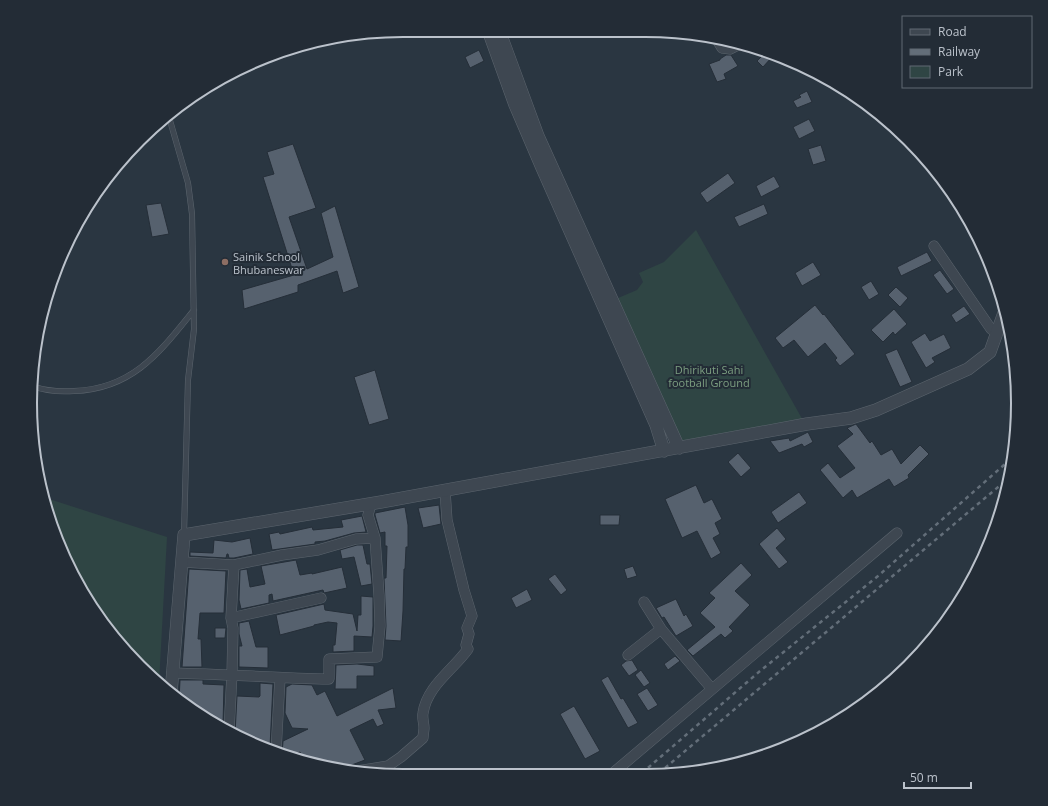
<svg xmlns="http://www.w3.org/2000/svg" width="1048" height="806" viewBox="0 0 1048 806" font-family="'Open Sans',sans-serif">
	<rect width="100%" height="100%" fill="#2a3641"/>
	<path fill="#2f4544" d="M696,230L805,424L673,445L611,301L637,290L643,282L639,273L664,262Z
		M46,498L167,537L159,683L139,667L93,610L50,523Z"/>
	<path fill="#56616e" stroke="#252e38" d="M479,50L484,61L470,68L465,57Z
		M766,52L772,57L763,67L757,61Z
		M726,55H731L738,66L724,74L726,79L717,82L709,64L720,60V59Z
		M807,91L812,102L797,108L793,101L801,97L799,95Z
		M809,119L815,131L799,139L793,127Z
		M293,144L316,208L289,217L307,269L333,257L321,213L335,206L359,287L343,293L337,271L298,285V292L244,309L242,290L294,275L263,177L274,174L267,152Z
		M821,145L826,161L813,165L808,149Z
		M728,173L735,183L707,203L700,193Z
		M774,176L780,187L761,197L756,186Z
		M161,203L169,234L152,237L146,205Z
		M764,204L768,214L739,227L734,217Z
		M927,252L932,261L901,276L897,267Z
		M813,262L821,275L802,286L795,273Z
		M940,270L954,289L947,294L933,275Z
		M871,281L879,294L869,300L861,287Z
		M896,287L908,298L900,307L888,295Z
		M815,305L823,315L824,314L855,354L840,366L835,360L837,358L825,343L808,357L794,340L783,348L775,338Z
		M964,306L970,314L956,323L951,315Z
		M894,309L907,324L895,335L893,332L883,342L871,330Z
		M925,333L930,341L944,334L951,348L932,358L935,362L926,368L911,342Z
		M897,349L912,382L900,387L885,354Z
		M375,370L389,419L369,425L354,377Z
		M856,424L870,443L872,441L881,455L892,449L901,464L920,445L929,454L908,475L909,478L894,487L889,479L857,498L852,490L843,498L820,470L828,463L840,478L855,468L837,446L853,434L847,428Z
		M808,432L813,442L804,447L802,444L779,453L770,441L789,438L790,441Z
		M738,453L751,468L741,477L728,462Z
		M696,485L704,503L712,499L722,519L715,523L720,534L713,538L721,553L711,559L697,531L682,538L665,499Z
		M799,492L807,503L778,523L771,512Z
		M439,505L441,524L423,528L418,508Z
		M405,507L408,525V547H406L405,569H404L403,611L401,641L385,640L386,626L384,578H386L387,546H385V532L380,533L375,515V513Z
		M600,515H620L619,525H600Z
		M362,516L366,532L354,533L325,541L315,542V544L272,550L269,534L279,532L280,534L312,527L313,530L343,527L341,520Z
		M777,528L786,539L776,548L788,562L779,569L759,544Z
		M250,538L253,554L234,558H229L228,554H227L226,558L190,556V552L213,553L214,540L232,542Z
		M357,545H363L367,564H370L372,584L361,586L354,557L342,559L340,550Z
		M296,560L300,575L312,573V574L342,567L347,588L324,593L323,590L273,601L272,594L269,595V603L241,609L239,600L240,570L247,569L250,587L265,584L261,566Z
		M741,563L752,575L735,591L750,605L729,627L733,631L725,638L721,634L693,656L687,650L715,627L700,613L715,598L709,593Z
		M633,566L637,576L627,579L624,569Z
		M189,569L226,571L224,613H200L198,639H201L202,667H182Z
		M555,574L567,590L561,595L548,579Z
		M527,589L532,600L516,608L511,598Z
		M361,596L373,597V626L372,637L354,636V651L333,652V645H335L337,623L328,622L314,625V626L280,635L276,615L324,604L325,610L353,614L357,631L358,615H361Z
		M676,599L684,616L686,614L693,626L676,636L664,617L662,618L656,608Z
		M249,621L256,647H268V668L239,667V646H242L239,634V623Z
		M215,628H226L225,638H215Z
		M675,656L680,661L668,670L664,664Z
		M632,660L638,670L629,676L621,665L626,661Z
		M357,664L374,666V676H357V689H335L336,665Z
		M641,670L650,683L644,687L635,675Z
		M608,676L621,699L623,698L638,723L628,728L601,680Z
		M180,680H203V684L224,685L223,725H218L202,717L203,714L196,713L179,700Z
		M260,683L273,684L270,747H258L235,734L237,696L259,697L260,696Z
		M292,684L312,685L317,695L325,691L337,716L393,688L396,708L378,710L384,724L377,727L373,719L350,730L365,760L341,769L303,759L300,752L290,756L282,754L283,741L308,729L292,728L285,713L286,687Z
		M647,688L658,705L648,711L637,694Z
		M574,706L600,751L585,759L560,714Z"/>
	<g fill="none" stroke-linecap="round" stroke-linejoin="round">
		<defs>
			<path id="service" d="M169,117L188,183L192,214L194,329L188,380L184,534
				M32,386C46,391 60,392 74,391C133,389 160,352 194,310"/>
			<path id="minor" d="M716,38L722,48L730,49L742,43
				M934,246L991,329L997,333
				M182,562L234,565L282,555L318,550L356,539L375,538
				M644,602L661,629L712,689
				M231,618L234,565
				M628,655L661,629
				M172,673C225,674 277,678 329,679V659L377,657L380,626L379,595L375,538L368,515L371,504
				M229,731L232,674L233,628L231,618L321,598
				M276,752L280,678
				M351,772L388,766L401,757L423,738C423,735 424,731 424,728C424,723 422,718 423,713C427,686 453,670 468,649L466,645L469,634L467,628L472,616L464,590L447,520L445,490
				M613,773L897,533"/>
			<path id="tertiary" d="M488,30L515,105L542,168L656,425L664,451
				M499,30L538,136L679,448
				M171,693L184,535L381,502L807,424L851,418L876,410L968,369L990,352L1005,310"/>
		</defs>
		<use href="#service" stroke="#5c656e" stroke-width="6"/>
		<use href="#minor" stroke="#5c656e" stroke-width="11"/>
		<use href="#tertiary" stroke="#5c656e" stroke-width="13"/>
		<use href="#service" stroke="#3e4751" stroke-width="5"/>
		<use href="#minor" stroke="#3e4751" stroke-width="10"/>
		<use href="#tertiary" stroke="#3e4751" stroke-width="12"/>
		<path stroke="#636e79" stroke-width="2.5" stroke-dasharray="4 4" stroke-linecap="butt" d="M642,773L760,671L878,576L1013,457
			M659,773L1010,477"/>
	</g>
	<circle fill="#8d6e63" stroke="#232c36" stroke-width="1.5" cx="225" cy="262" r="4"/>
	<g text-anchor="middle" dominant-baseline="central" stroke-width="4" stroke-linejoin="round" paint-order="stroke">
		<g font-size="11" fill="#bbc2cb" stroke="#232c36" text-anchor="start">
			<text x="233" y="256">Sainik School<tspan x="233" dy="13">Bhubaneswar</tspan></text>
		</g>
		<g font-size="11" fill="#7c9e81" stroke="#232c36">
			<text x="709" y="369">Dhirikuti Sahi<tspan x="709" dy="13">football Ground</tspan></text>
		</g>
	</g>
	<path d="M0 0H1048V806H0ZM403 37H645A366 366 0 0 1 1011 403V403A366 366 0 0 1 645 769H403A366 366 0 0 1 37 403V403A366 366 0 0 1 403 37Z" fill="#232c36" fill-rule="evenodd"/>
	<path fill="none" stroke="#bbc2cb" stroke-width="2" d="M403 37H645A366 366 0 0 1 1011 403V403A366 366 0 0 1 645 769H403A366 366 0 0 1 37 403V403A366 366 0 0 1 403 37Z"/>
	<rect x="902" y="16" width="130" height="72" fill="#232c36" stroke="#606872"/>
	<rect x="910" y="29" width="20" height="6" fill="#3e4751" stroke="#606872"/>
	<text x="938" y="36" font-size="12" fill="#bbc2cb">Road</text>
	<rect x="910" y="49" width="20" height="6" fill="#636e79" stroke="#606872"/>
	<text x="938" y="56" font-size="12" fill="#bbc2cb">Railway</text>
	<rect x="910" y="66" width="20" height="12" fill="#2f4544" stroke="#606872"/>
	<text x="938" y="76" font-size="12" fill="#bbc2cb">Park</text>
	<path d="M904 782v6h67v-6" fill="none" stroke="#bbc2cb" stroke-width="2"/>
	<text x="910" y="782" font-size="12" fill="#bbc2cb" stroke="#232c36" stroke-width="3" paint-order="stroke">50 m</text>
</svg>
